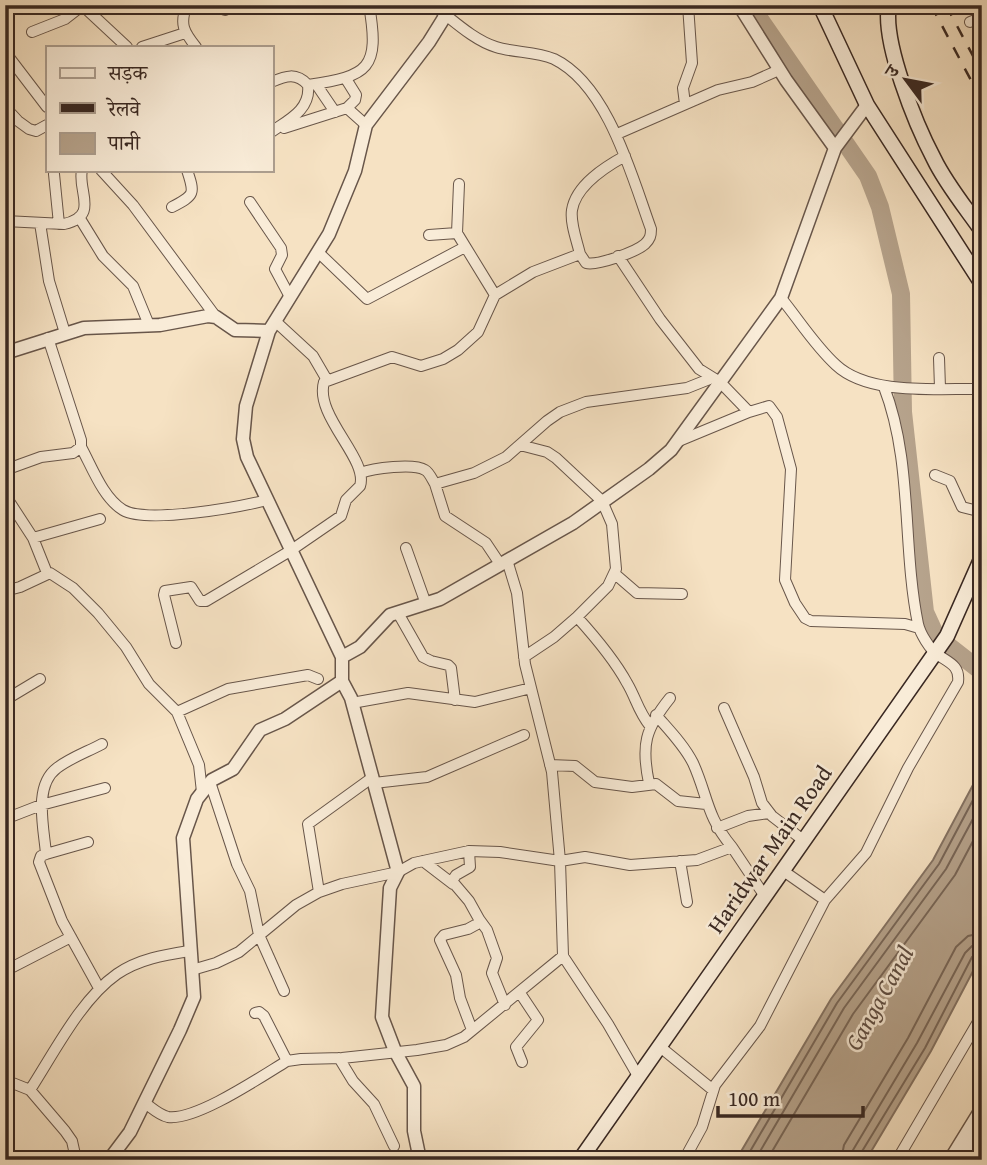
<svg xmlns="http://www.w3.org/2000/svg" width="987" height="1165" viewBox="0 0 987 1165" font-family="'Gentium Book Plus','Noto Serif Devanagari',serif">
	<rect width="100%" height="100%" fill="#f6e2c3"/>
	<filter id="stains"><feTurbulence type="fractalNoise" baseFrequency=".00286" numOctaves="4"/><feColorMatrix values="0 0 0 0 .2 0 0 0 0 .09 0 0 0 0 .02 0 0 0 .5 -.17"/></filter>
	<radialGradient id="worn" r=".72"><stop offset=".6" stop-color="#630" stop-opacity="0"/><stop offset="1" stop-color="#630" stop-opacity=".3"/></radialGradient>
	<path fill="#b6a38c" stroke="#847262" stroke-width="2" d="M982,768V954L931,1051L866,1160H736L831,999L933,860Z"/>
	<g fill="none" stroke-linecap="round" stroke-linejoin="round">
		<path stroke="#786657" stroke-width="2" d="M745,1160L837,1003L939,864L982,783
			M755,1160L844,1008L946,869L982,802
			M767,1160L853,1014L955,875L982,824
			M841,1160L844,1145L908,1038L956,947L968,936L982,933
			M851,1160L853,1150L917,1043L965,953L972,946L982,944
			M860,1160L861,1153L925,1048L972,957L982,953"/>
		<path stroke="#b6a38c" stroke-width="18" d="M750,5L868,176L880,207L901,294L903,412L925,612L936,636L982,672"/>
		<defs>
			<path id="minor" d="M187,5C179,24 184,32 196,47
				M212,5L225,10L232,5
				M83,6L127,47
				M970,22L982,17
				M32,32L65,19L83,5
				M142,47L185,33
				M5,52L47,107
				M346,79L356,95L355,100L347,108L366,125
				M271,82C286,76 296,72 308,85C311,110 288,120 271,132
				M316,84L335,112
				M308,85C369,76 380,69 369,5
				M685,104L683,88L692,63L688,5
				M5,107L18,121L29,129L36,131L47,125
				M284,128L347,108
				M617,134L718,90L752,82L779,70
				M101,170L133,205L216,317
				M54,174L59,224
				M459,184L457,233L495,295
				M250,202L281,248L282,255L275,269L290,297
				M172,207C195,195 195,194 187,170
				M79,217L103,256L133,286L149,325
				M5,221L64,224C100,216 77,191 82,170
				M40,223L49,281L65,333
				M429,235L457,233
				M318,252L367,299L465,247
				M580,254C577,241 570,223 572,210C576,185 605,167 625,156
				M618,256L660,319L699,369L720,382L749,412L769,406L777,417L791,469L785,580L795,603L805,618L811,621L905,624L919,628
				M781,298C799,320 815,346 836,365C869,396 939,388 982,389
				M275,321L313,356L327,380
				M939,358L940,388
				M679,441L749,412
				M520,445L547,452L556,458L602,501L612,524L616,569L608,586L577,617L554,637L524,657
				M81,447C92,467 103,498 123,510C147,524 239,507 267,500
				M5,470L41,457L73,453L81,447V440L48,338
				M361,473C373,468 414,463 425,470C429,472 432,479 435,484L474,473L506,457L547,421L560,412L586,402L687,388L712,378
				M935,475L950,481L962,507L982,512
				M435,484L445,516L486,543L500,564
				M5,495L33,538L47,573
				M33,538L100,519
				M406,548L426,604
				M507,560L517,593L525,664L552,772L560,861L563,956L608,1024L638,1076
				M615,574L637,593L682,594
				M5,591L20,587L50,573L73,588L98,613L126,647L149,684L177,712L199,765L202,792
				M398,613L423,657L431,661L448,665L451,668L455,700
				M577,617C596,638 614,659 627,683C636,698 638,711 650,726
				M176,643L164,595L165,591L191,587L200,601H206L290,551L341,516L346,500L360,486C369,459 314,416 324,382L392,357L421,366L443,359L458,350L478,332L495,295L533,272L580,254L586,263C597,266 636,252 645,244C650,239 651,236 651,229C632,177 608,85 554,59C535,51 515,53 496,47C473,40 452,19 433,5
				M5,700L40,679
				M352,703L408,693L475,702L531,688
				M724,708L754,777L762,803L772,816L803,840
				M177,712L228,689L308,675L318,679
				M656,715C669,730 684,745 693,763C708,796 706,816 732,847
				M550,765L575,766L595,782L632,787L656,784L678,801L706,804
				M210,782L237,864L250,891L259,935L284,991
				M374,783L427,777L524,735
				M649,783C641,745 645,729 670,698
				M5,819L41,805L105,788
				M717,828L748,816L769,813
				M469,851L470,867L456,875L452,881L469,901L479,919V923L468,929L444,935L440,940L456,975L460,998L472,1030
				M46,854L88,842
				M423,861L453,884
				M680,861L687,902
				M782,870L825,900
				M319,892L308,824L373,777
				M479,919L487,930L497,958L492,973L505,1005
				M192,970L216,963L239,952L296,905L319,892L342,884L398,872L414,863L469,851L500,852L560,861L585,857L630,865L697,860L732,847L764,895
				M5,971L71,937
				M99,988L62,921L39,862L41,856L46,854C44,828 33,786 57,768C70,758 87,752 102,744
				M520,993L538,1020L516,1047L522,1062
				M255,1013L259,1012L264,1016L287,1061
				M659,1046L713,1090
				M339,1058L353,1081L374,1104L394,1146
				M5,1080L30,1090L65,1131L72,1141L76,1159
				M30,1090C54,1053 81,999 117,974C139,959 164,955 189,951
				M145,1103C152,1108 159,1115 168,1117C196,1121 262,1076 287,1061L301,1059L342,1058L417,1050L446,1045L464,1037L563,956
				M491,1160H496
				M684,1160L702,1127L715,1085L760,1026L825,900L866,853L908,768L958,682C960,666 950,663 938,655C930,650 920,633 918,624C902,545 913,462 884,387
				M897,1160L982,1015"/>
			<path id="tertiary" d="M739,5L786,80L835,148
				M5,353L84,328L160,325L208,316L216,317L235,330L269,331
				M342,657L360,647L390,615L440,599L573,523L649,469L671,450L781,298L835,148L867,105
				M74,1160H77
				M109,1160L130,1132L180,1030L194,997L183,838L197,799L212,780L233,769L260,730L285,719L342,681
				M420,1160L414,1131V1086L395,1051L382,1017L390,888L398,872L351,698L342,681V657L247,457L243,439L246,406L269,331L329,234L355,171L366,125L429,42L452,5
				M950,1160L982,1108
				M963,1160L982,1130"/>
			<path id="secondary" d="M820,5L867,105L982,284
				M889,5C882,42 916,125 934,159C946,184 966,208 982,231
				M580,1160L947,636L982,557"/>
		</defs>
		<use href="#minor" stroke="#68564a" stroke-width="12"/>
		<use href="#tertiary" stroke="#68564a" stroke-width="15"/>
		<use href="#secondary" stroke="#392822" stroke-width="17"/>
		<use href="#minor" stroke="#f9ecd8" stroke-width="10"/>
		<use href="#tertiary" stroke="#f9ecd8" stroke-width="12"/>
		<use href="#secondary" stroke="#f9ecd8" stroke-width="14"/>
		<path stroke="#392822" stroke-width="2.5" stroke-dasharray="12 12" stroke-linecap="butt" d="M931,5L982,101
			M946,5L982,73"/>
	</g>
	<g text-anchor="middle" dominant-baseline="central" stroke-width="5" stroke-linejoin="round" paint-order="stroke">
		<g font-size="23" fill="#392822" stroke="#f9ecd8">
			<text transform="translate(769 849) rotate(-55)">Haridwar Main Road</text>
		</g>
		<g font-size="24" font-style="italic" fill="#5e4d42" stroke="#f9ecd8">
			<text transform="translate(879 998) rotate(-61)">Ganga Canal</text>
		</g>
	</g>
	<rect width="987" height="1165" fill="none" stroke="#f6e2c3" stroke-width="28"/>
	<rect x="7" y="7" width="973" height="1151" fill="none" stroke="#392822" stroke-width="3.5"/>
	<rect x="14" y="14" width="959" height="1137" fill="none" stroke="#392822" stroke-width="2"/>
	<rect x="46" y="46" width="228" height="126" fill="#f9ecd8" stroke="#ac9e8f" stroke-width="2"/>
	<rect x="60" y="68" width="35" height="10" fill="#f9ecd8" stroke="#ac9e8f" stroke-width="2"/>
	<text x="108" y="80" font-size="21" fill="#392822">सड़क</text>
	<rect x="60" y="103" width="35" height="10" fill="#392822" stroke="#ac9e8f" stroke-width="2"/>
	<text x="108" y="116" font-size="21" fill="#392822">रेलवे</text>
	<rect x="60" y="133" width="35" height="21" fill="#b6a38c" stroke="#ac9e8f" stroke-width="2"/>
	<text x="108" y="150" font-size="21" fill="#392822">पानी</text>
	<g transform="translate(906 80) rotate(302)" stroke="#f9ecd8" stroke-width="5" paint-order="stroke">
	<path d="M0-5L12 26L0 18L-12 26Z" fill="#392822"/>
	<text y="-10" font-size="19" font-weight="bold" text-anchor="middle" fill="#392822">उ</text>
	</g>
	<path d="M718 1106v10h145v-10" fill="none" stroke="#392822" stroke-width="3.5"/>
	<text x="728" y="1106" font-size="21" fill="#392822" stroke="#f9ecd8" stroke-width="5" paint-order="stroke">100 m</text>
	<rect width="100%" height="100%" filter="url(#stains)"/>
	<rect width="100%" height="100%" fill="url(#worn)"/>
</svg>
